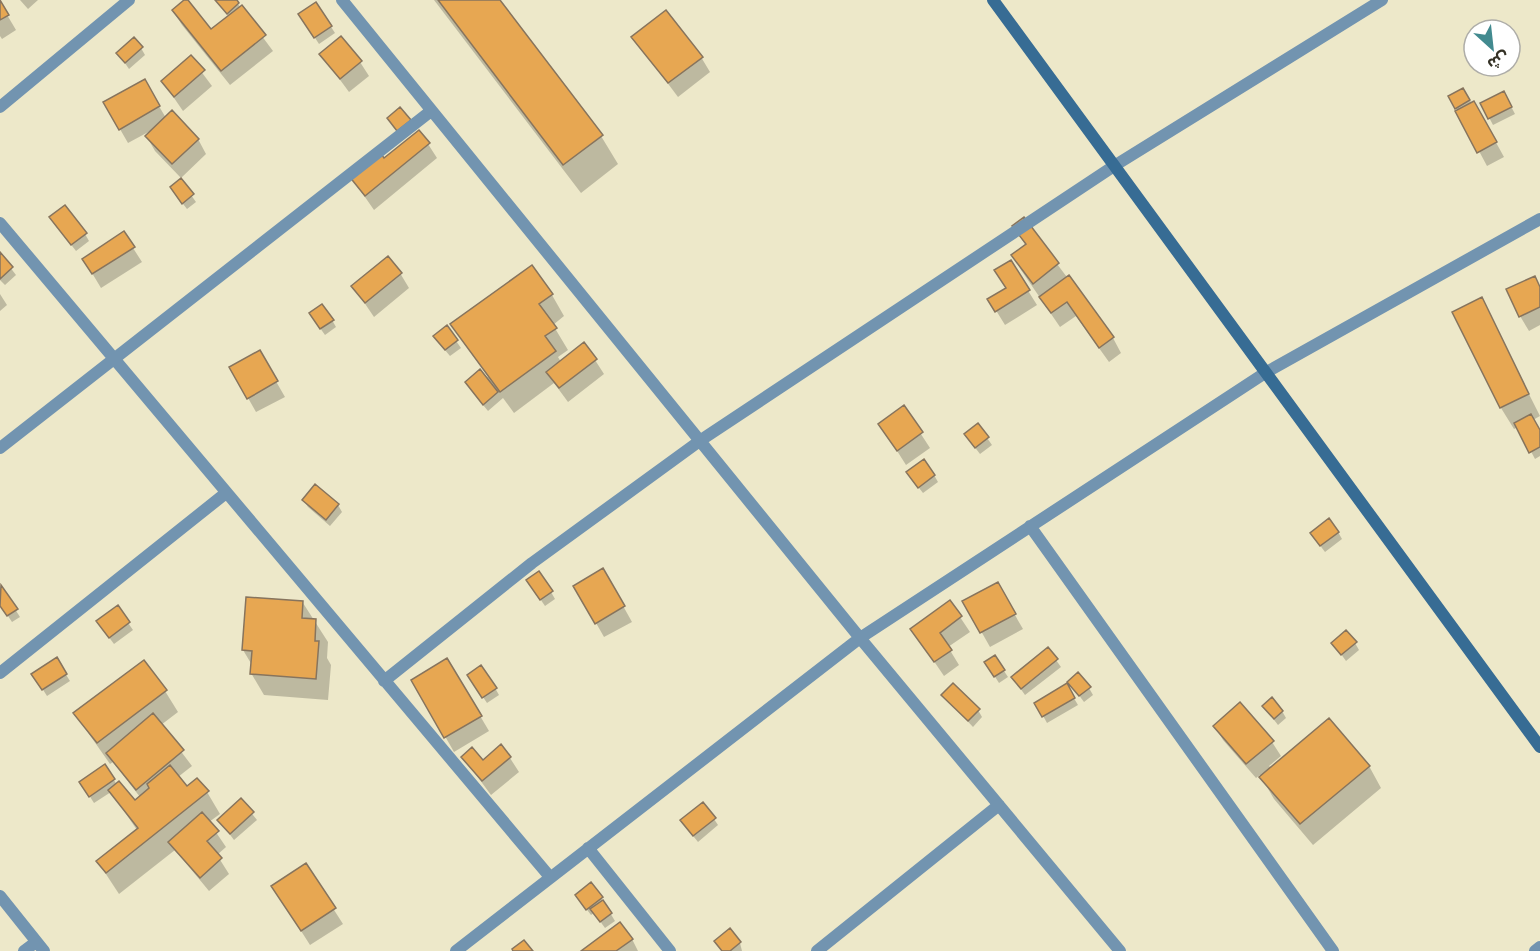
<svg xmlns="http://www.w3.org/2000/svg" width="1540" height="951" viewBox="0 0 1540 951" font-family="Lora,'Noto Sans Arabic',serif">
	<rect width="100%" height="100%" fill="#ede8c9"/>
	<path fill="#0003" d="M20,0H38L28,9Z
		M216,0H235L273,51L230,85L182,25L173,11L211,31L229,17Z
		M434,0H498L601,136L618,164L581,193Z
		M0,3L16,30L2,39L0,36Z
		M316,4L335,33L319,44L304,21Z
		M633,37L701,57L710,72L678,97Z
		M141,48L145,55L129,69L118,53Z
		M321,54L360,62L369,76L349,92Z
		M191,58L212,86L183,111L163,82Z
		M144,81L166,118L198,139L206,154L181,178L155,151L147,137L152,130L128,143L105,103Z
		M1462,90L1482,117L1504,157L1487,166L1450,97Z
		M1504,93L1515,114L1493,125L1482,104Z
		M428,144L437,158L374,210L351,177Z
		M181,181L196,202L187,209L176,195Z
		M1023,219L1113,338L1121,353L1109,362L1076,316L1060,327L1021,270L1013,256L1026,246L1014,227Z
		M55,224L85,234L89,241L76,251Z
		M133,248L142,262L101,288L92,273Z
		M0,254L16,275L5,285L0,280Z
		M1010,262L1037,305L1005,325L989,299L1007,289Z
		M400,273L409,288L374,317L353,286Z
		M1540,288V325L1529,331L1520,316Z
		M0,294L7,305L0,311Z
		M552,295L564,316L553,325L568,350L558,357L561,362L595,360L604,374L568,402L554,383L514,413L503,398L488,411L470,389L488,377L452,325Z
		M1481,299L1540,416L1533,420L1540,433V456L1535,459L1518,427L1514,429L1501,408L1455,312Z
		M332,320L336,327L325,335L315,321Z
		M447,328L461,348L450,356L439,343Z
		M259,352L285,397L256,412L231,368Z
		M904,408L930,448L906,465L880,424Z
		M978,425L992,445L980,454L970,441Z
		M934,475L938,482L923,493L912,479Z
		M304,501L338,505L342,512L330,526L308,507Z
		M1338,532L1342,539L1325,552L1316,540Z
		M603,570L632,622L604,637L575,586Z
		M997,584L1023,629L990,647L964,601Z
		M1,587L20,617L12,622L0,604Z
		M532,587L551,592L555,599L545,606Z
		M950,602L970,632L948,647L959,665L944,676L912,629Z
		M303,603L328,642L327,658L331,665L328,700L264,695L251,673L252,665L243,650Z
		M117,607L133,630L114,644L102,628Z
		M1333,643H1355L1359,650L1346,661Z
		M1048,649L1061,667L1025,695L1013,678Z
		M56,659L70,681L47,696L33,674Z
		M447,660L489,731L454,752L413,680Z
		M990,669L1004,671L1008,677L999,683Z
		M473,682L495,688L499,695L487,703Z
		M1069,682L1089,688L1093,695L1084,702Z
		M1066,685L1078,705L1047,723L1036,703Z
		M165,691L178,712L161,725L192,766L178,777L187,788L207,792L220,814L209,822L226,847L217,855L229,874L209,891L175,850L119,894L98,862L137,830L111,792L94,803L85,789L105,766L117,785L134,802L140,797L113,762L110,764L75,714Z
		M943,695L978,710L982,717L973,727Z
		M1264,707L1282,711L1286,718L1278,725Z
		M1215,726L1272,742L1281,756L1269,766L1271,768L1369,766L1381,788L1313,845L1274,799L1260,775L1256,778L1223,740Z
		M463,757L482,762L510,758L519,772L491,795Z
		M241,800L257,820L234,840L219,820Z
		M714,819L718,825L698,842L686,827Z
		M306,866L343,924L310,945L282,901Z
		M601,898L615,921L605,928L594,913L591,915L581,902Z
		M730,930L740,943L742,951H722Z
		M632,939L638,951H583Z"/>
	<path fill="#e7a752" stroke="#87745d" stroke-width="1.5" d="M0,0L9,15L0,20Z
		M184,0H188L211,29L242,5L266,35L221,71L172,10Z
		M215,0H237L239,3L227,14Z
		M438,0H500L603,135L563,165Z
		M316,2L332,26L314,38L298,14Z
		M666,10L703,57L668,83L631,37Z
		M341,36L362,61L340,79L319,54Z
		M134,37L143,47L125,63L116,53Z
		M191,55L205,70L174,97L161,81Z
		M145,79L160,106L119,130L103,102Z
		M1463,88L1470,100L1455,109L1448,96Z
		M1504,91L1512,107L1488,119L1480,103Z
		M1474,101L1497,142L1477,153L1455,111Z
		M400,107L411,120L397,131L387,118Z
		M172,110L199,139L172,164L145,136Z
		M419,130L430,143L365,196L349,176L379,151L384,158Z
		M181,178L194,194L182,204L170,187Z
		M65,205L87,233L71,245L49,217Z
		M1024,217L1059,263L1033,284L1011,255L1026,244L1012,226Z
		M124,231L135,247L92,274L82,259Z
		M0,252L13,267L0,279Z
		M388,256L402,273L365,303L351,286Z
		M1011,260L1030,290L995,312L987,299L1006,288L994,270Z
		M532,265L553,294L539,304L557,328L545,336L556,351L500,392L450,324Z
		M1069,275L1114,337L1099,348L1067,302L1051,313L1039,297Z
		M1535,276L1540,287V307L1519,317L1506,289Z
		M1482,297L1529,394L1500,408L1452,312Z
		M322,304L334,320L320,329L309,313Z
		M447,325L458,340L445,350L433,336Z
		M584,342L597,359L559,388L546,372Z
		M260,350L278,381L247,399L229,367Z
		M480,369L498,392L483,405L465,382Z
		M904,405L923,432L897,451L878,424Z
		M1531,414L1540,430V447L1529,453L1514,423Z
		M978,423L989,437L975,448L964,434Z
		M924,459L935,475L918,488L906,472Z
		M315,484L339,504L326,520L302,500Z
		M1329,518L1339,532L1320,546L1310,533Z
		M603,568L625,606L595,624L573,586Z
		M539,571L553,591L540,600L526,580Z
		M998,582L1016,614L980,633L962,601Z
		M1,585L18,609L7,616L0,606Z
		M246,597L303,601L302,618L316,619L315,641H319L316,679L250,674L252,651L242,650Z
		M950,600L962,616L940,633L952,650L934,662L910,629Z
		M118,605L130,622L109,638L96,621Z
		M1346,630L1357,642L1341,655L1331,643Z
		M1048,647L1058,659L1021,689L1011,677Z
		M995,655L1005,670L994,677L984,662Z
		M57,657L67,674L42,690L31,674Z
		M447,658L482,716L444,738L411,680Z
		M144,660L167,690L97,743L73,713Z
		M481,665L497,688L482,698L467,675Z
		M1078,672L1091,687L1079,696L1067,682Z
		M953,683L980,709L968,721L941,695Z
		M1067,683L1075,698L1042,717L1034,703Z
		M1272,697L1283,711L1274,719L1262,706Z
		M1240,702L1274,741L1246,764L1213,726Z
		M153,713L184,750L136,790L106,753Z
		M1329,718L1370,766L1300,824L1259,777Z
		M501,744L511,757L482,781L461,757L472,747L483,760Z
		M105,764L115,779L89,797L79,782Z
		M170,765L187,786L197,778L209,791L106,873L96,861L138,828L108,790L119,781L135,800L149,788L147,784Z
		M241,798L254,812L230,834L217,820Z
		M703,802L716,818L693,836L680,820Z
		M202,812L219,831L207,841L222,858L200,878L168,842Z
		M306,863L336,908L301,931L271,886Z
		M591,882L603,897L586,910L575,895Z
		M603,900L612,913L600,922L590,909Z
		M620,922L633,939L616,951H581Z
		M730,928L741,942L730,951H722L714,941Z
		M524,940L533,951H513L512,949Z"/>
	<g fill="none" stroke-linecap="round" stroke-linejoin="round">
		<path stroke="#7294b0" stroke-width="12" d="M342,0L860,638L1120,951
			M0,107L129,0
			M0,223L550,877
			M0,448L431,111
			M1030,526L1333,951
			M0,673L226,493
			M384,681L532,563L701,440L1114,166L1382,0
			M588,848L670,951
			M0,896L44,951
			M24,951L36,942
			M456,951L860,638L1265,373L1540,219
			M817,951L999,805
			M1535,951L1540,947"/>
		<path stroke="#376c94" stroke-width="12" d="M993,0L1540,747"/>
	</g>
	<g transform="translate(1492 48) rotate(153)"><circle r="28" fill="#ffffff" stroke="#aeada8" stroke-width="1.5"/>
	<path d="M0-4.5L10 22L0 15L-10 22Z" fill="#428a8f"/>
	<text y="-9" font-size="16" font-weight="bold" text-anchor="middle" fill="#353226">ش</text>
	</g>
</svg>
